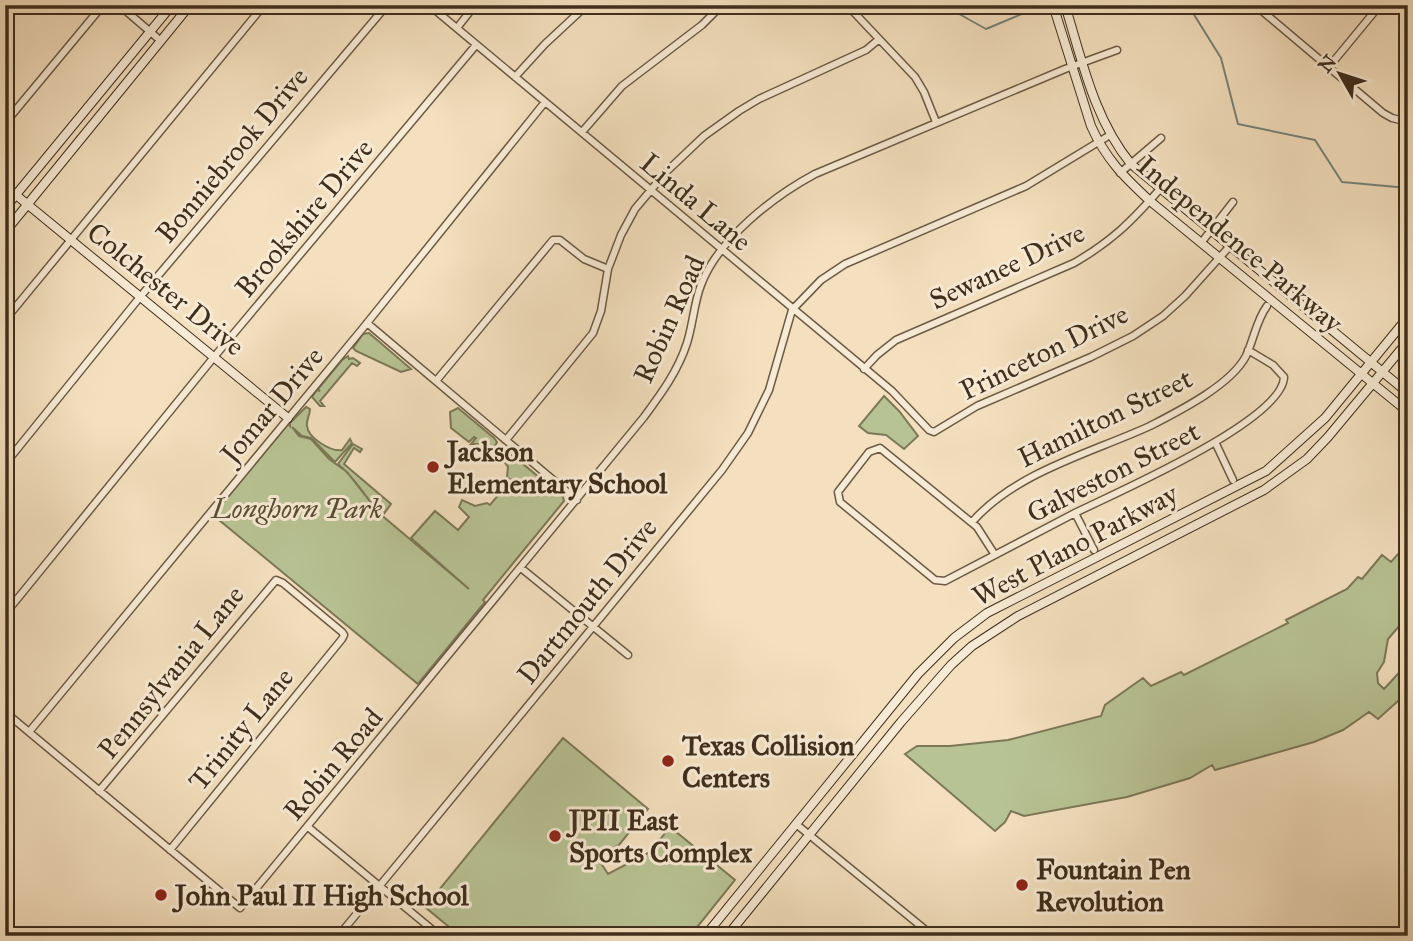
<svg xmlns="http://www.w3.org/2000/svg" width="1413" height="941" viewBox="0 0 1413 941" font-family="'IM FELL Great Primer',serif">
	<rect width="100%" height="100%" fill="#f4e0bf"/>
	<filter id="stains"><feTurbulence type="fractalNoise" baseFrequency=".00286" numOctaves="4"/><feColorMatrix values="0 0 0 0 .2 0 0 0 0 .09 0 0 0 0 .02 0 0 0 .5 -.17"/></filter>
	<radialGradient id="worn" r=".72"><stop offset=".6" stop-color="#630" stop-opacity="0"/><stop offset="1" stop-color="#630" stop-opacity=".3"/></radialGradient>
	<path fill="#b8c395" stroke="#7c7858" stroke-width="2" d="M369,333L411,369L401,372L356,351L353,348L363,334Z
		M348,356L349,359L353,358L360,363L357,366L352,363L320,401L324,406H320L312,397L317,390L320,391L318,389L342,360Z
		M884,396L899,411L918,436L904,449L886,435L868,433L859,426Z
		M306,407L310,409C310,415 306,420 307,426C308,438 331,452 342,450L350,439L352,443L335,462L311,438L302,436L292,427L299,436L311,439L329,459L347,472L379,513L469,589L411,538L435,511L458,530L469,517L459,507L462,500L475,506L487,503L490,505L511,480L507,477L508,467L501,457L502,452L506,450L563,497L564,501L483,600L485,602L418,684L213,515L288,424L290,426V423Z
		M458,408L494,438L497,442L495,446L490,448L481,444H471L476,438L474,437L469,442L451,428L450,412Z
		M353,444L362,449L360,452L354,448L344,464L391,504L383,515C365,499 357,479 338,464Z
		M1408,543V616L1388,639L1384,662L1377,673L1378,683L1384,689L1408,663V692L1378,719L1369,712L1343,730L1314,742L1215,770L1212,765L1190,778L1127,797L1024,816L1011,811L1005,822L995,831L905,754L917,746H950L1008,740L1101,716L1105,705L1143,678L1151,686L1181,672L1184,675L1288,623L1286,620L1347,589L1358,577L1362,579L1382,555L1391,562Z
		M563,738L648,809L619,845L597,857L608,874L650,852L670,827L735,880L690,936H460L425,907Z"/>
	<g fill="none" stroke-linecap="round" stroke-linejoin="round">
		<path stroke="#778379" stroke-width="2" d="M943,5L986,29L1041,6
			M1188,5L1221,58L1238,124L1315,140L1342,182L1408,188"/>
		<defs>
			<path id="street" d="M119,5L161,41
				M429,5L892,391L929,430L934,432L977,406L1091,357L1133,336L1163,316L1185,296L1229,247
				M847,5L915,77L924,92L936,122
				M1255,5L1383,113L1392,118L1408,122
				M457,28L475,5
				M1328,68L1380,5
				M515,77L545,44L587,5
				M5,123L103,5
				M582,132L622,86L702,25L722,5
				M1120,173L1161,138
				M1201,243L1233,202
				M5,320L264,5
				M367,323L577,500
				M864,369L877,355L896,340L1074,263C1112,241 1131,222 1160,189
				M436,381L553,240H560L584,259L608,269
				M506,440L593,333L601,311L608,269L621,235L635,209L666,172L704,136L739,111L759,99L866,50L878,40
				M1216,444L1233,480
				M5,464L140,297L387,5
				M1075,513L1094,550
				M972,522C1016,472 1091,453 1150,426C1179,411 1231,385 1246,356C1254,339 1256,321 1267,306
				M995,555L977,527L880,448L869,452L838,492L840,502L935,580L945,581L1075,513C1113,494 1283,421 1284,377L1273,365L1248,350
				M521,568L628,655
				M5,614L214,357L476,45
				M5,712L240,908L644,417C661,394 678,371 687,343C693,324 694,303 701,285C718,239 774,196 815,174L1065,69L1117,50
				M29,732L363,328L545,102
				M99,791L276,580L283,583L342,632L344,635L342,639L170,850
				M796,824L933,936
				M308,827L440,936
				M340,934L722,470L748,433L769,390L792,310L821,280L845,264L1026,186L1110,135"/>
			<path id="secondary" d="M1053,5L1091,126C1106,159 1123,176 1150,201L1408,412
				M1065,5C1082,60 1094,119 1131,164L1408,393
				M16,195L288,418
				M5,208L172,5
				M5,232L190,5
				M705,936L918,674L954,638L987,613L1266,471L1325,418L1408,317
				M727,936L901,722L951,665L972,646L1018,616L1264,490L1307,459L1328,437L1408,341"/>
		</defs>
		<use href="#street" stroke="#6c5a45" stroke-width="9"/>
		<use href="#secondary" stroke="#3f2e1c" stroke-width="10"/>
		<use href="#street" stroke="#f8ebd5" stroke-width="6"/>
		<use href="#secondary" stroke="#f8ebd5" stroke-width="8"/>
	</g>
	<g fill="#8f2418" stroke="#f8ebd5" stroke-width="2.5">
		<circle cx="433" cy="467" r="7"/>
		<circle cx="668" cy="761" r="7"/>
		<circle cx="555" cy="836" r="7"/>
		<circle cx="1022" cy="885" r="7"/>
		<circle cx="161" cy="895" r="7"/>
	</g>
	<g text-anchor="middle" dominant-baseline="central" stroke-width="6" stroke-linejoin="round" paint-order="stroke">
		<g font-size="28" fill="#3f2e1c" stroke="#f8ebd5">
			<text transform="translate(232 155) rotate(-50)">Bonniebrook Drive</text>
			<text transform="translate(696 202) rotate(40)">Linda Lane</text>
			<text transform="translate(304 218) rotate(-50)">Brookshire Drive</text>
			<text transform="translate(1240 244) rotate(40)">Independence Parkway</text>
			<text transform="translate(1007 266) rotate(-25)">Sewanee Drive</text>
			<text transform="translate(166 289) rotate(39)">Colchester Drive</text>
			<text transform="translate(669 319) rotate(-66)">Robin Road</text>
			<text transform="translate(1044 352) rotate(-26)">Princeton Drive</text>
			<text transform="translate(272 405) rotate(-50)">Jomar Drive</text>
			<text transform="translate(1105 418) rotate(-26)">Hamilton Street</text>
			<text transform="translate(1113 472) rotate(-27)">Galveston Street</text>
			<text transform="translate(1075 545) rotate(-28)">West Plano Parkway</text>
			<text transform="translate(587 601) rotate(-51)">Dartmouth Drive</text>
			<text transform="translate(171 672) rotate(-51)">Pennsylvania Lane</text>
			<text transform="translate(241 729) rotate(-51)">Trinity Lane</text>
			<text transform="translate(333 764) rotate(-50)">Robin Road</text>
		</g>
		<g font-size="28" font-weight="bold" fill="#3f2e1c" stroke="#f8ebd5" text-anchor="start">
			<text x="447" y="451">Jackson<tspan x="447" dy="32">Elementary School</tspan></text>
			<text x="682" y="745">Texas Collision<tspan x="682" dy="32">Centers</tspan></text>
			<text x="569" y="820">JPII East<tspan x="569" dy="32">Sports Complex</tspan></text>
			<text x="1036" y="869">Fountain Pen<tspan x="1036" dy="32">Revolution</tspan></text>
			<text x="175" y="895">John Paul II High School</text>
		</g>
		<g font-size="28" font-style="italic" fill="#574c34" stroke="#f8ebd5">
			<text x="297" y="508">Longhorn Park</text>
		</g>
	</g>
	<rect width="1413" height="941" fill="none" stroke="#f4e0bf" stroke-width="28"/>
	<rect x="7" y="7" width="1399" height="927" fill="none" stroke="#3f2e1c" stroke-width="3.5"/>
	<rect x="14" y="14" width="1385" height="913" fill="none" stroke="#3f2e1c" stroke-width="2"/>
	<g transform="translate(1340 74) rotate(309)" stroke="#f8ebd5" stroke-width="5" paint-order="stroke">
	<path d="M0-5L12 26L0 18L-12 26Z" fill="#3f2e1c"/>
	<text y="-10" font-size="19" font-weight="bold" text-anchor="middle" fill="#3f2e1c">N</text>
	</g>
	<rect width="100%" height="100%" filter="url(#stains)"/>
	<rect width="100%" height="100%" fill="url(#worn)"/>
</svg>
